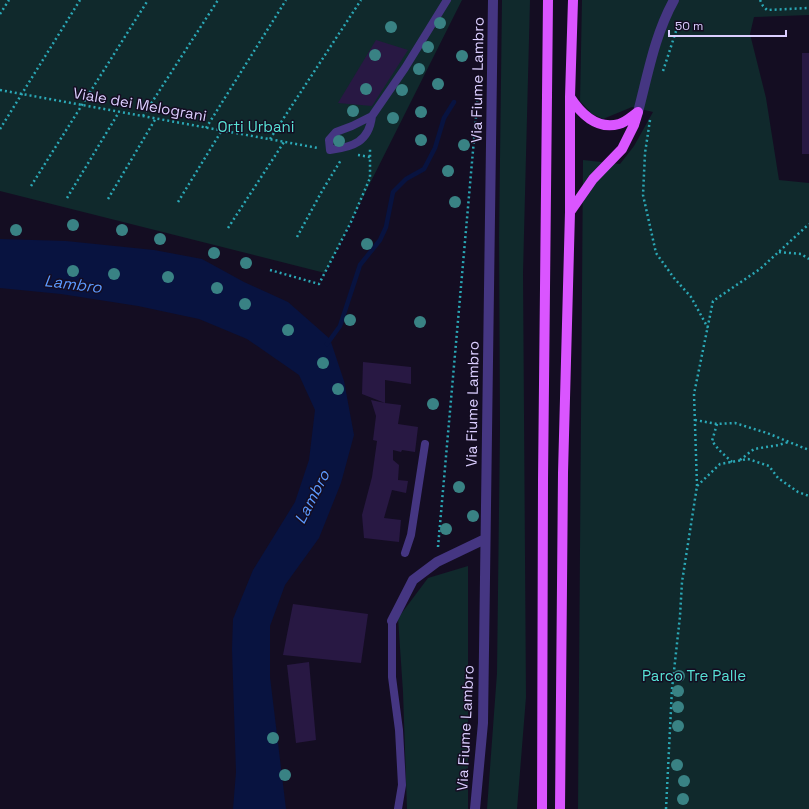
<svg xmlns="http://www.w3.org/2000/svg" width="809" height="809" viewBox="0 0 809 809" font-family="'Space Grotesk',sans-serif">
	<rect width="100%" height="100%" fill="#140d22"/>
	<path fill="#10292c" d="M0,0H462L325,273L0,191Z
		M502,0H530L523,273L526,697L517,809H487L497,673L500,428L499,237Z
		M582,0H809V15L754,17L750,34L766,98L779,180L809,183V809H578L583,160L620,164L634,146L653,112L632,107L603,119L592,114L580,101Z
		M468,566V809H407L403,692L398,618L428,578Z"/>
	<path fill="#081340" d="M0,239L66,241L154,250L202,259L244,282L288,302L330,339L344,381L354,435L341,483L319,538L285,585L270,626V677L286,809H233L236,772L232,649L233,619L253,570L295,502L309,460L315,410L299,375L247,339L199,319L138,306L61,294L0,288Z"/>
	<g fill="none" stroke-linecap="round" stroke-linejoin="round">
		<path stroke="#081340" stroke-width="4.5" d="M327,344L340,326L360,265L380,240L386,227L393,192L406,179L424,169L435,148L444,118L454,102"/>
	</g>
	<path fill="#281843" d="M376,40L408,50L372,106L338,103Z
		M802,53H809V154H802Z
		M363,362L411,367V384L385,380V403L401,405L398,424L418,427L415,452L402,450L401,452L393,450V460L399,465L398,480L408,481L406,493L392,490L384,518L401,520L399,542L364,538L362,515L372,477L377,441L373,440L376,416L371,400L385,403L362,394Z
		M293,604L368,614L361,663L283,655Z
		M309,662L316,740L296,743L287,665Z"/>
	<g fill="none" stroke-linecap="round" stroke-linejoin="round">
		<path stroke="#2ba8b6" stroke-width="2.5" stroke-dasharray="2 3" stroke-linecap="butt" d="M760,0L763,6L767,10L809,8
			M0,14L9,0
			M663,71L680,19
			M0,90L318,148
			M143,116L218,0
			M650,120L645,153L643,195L656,253L674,278L691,297L708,328
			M206,128L286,0
			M0,129L80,0
			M270,139L361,0
			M358,155L370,157
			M31,186L148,0
			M67,198L119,112
			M108,199L156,118
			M178,202L222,130
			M228,228L284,142
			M297,237L322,191L341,160
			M779,252L801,254L809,259
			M270,270L319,284L351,222L370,178V148
			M695,420L717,424L735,423L767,433L809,450
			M717,424L712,441L719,450L732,462
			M740,460L754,449L779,445L788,442
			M697,486L694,394L713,301L760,269L809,224
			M438,547L478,94
			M666,809L672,689L680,616L682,582L697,486L720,464L748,459L769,466L778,478L798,492L809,496"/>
		<path stroke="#453682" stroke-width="8" d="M372,116C369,142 353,147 330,150L329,140L336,132L352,126L372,116L405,68L447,0
			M405,553L411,535L425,444
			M392,621V677L399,730L402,785L398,809"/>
		<path stroke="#453682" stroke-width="10" d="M638,112C648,74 655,34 674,0
			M392,621L413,580L437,562L485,539
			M475,809L483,723L493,0"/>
		<path stroke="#da55ff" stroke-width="10" d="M570,97C581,114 597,130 619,124C626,122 632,116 638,112
			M570,212L593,179L622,149L634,125L638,112
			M542,809L543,480L548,0
			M560,809L563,473L570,212V97L573,0"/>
	</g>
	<g fill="#398284">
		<circle cx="440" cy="23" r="6"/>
		<circle cx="391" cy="27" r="6"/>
		<circle cx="428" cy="47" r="6"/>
		<circle cx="375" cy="55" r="6"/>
		<circle cx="462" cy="56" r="6"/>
		<circle cx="419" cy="69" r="6"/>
		<circle cx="438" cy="84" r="6"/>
		<circle cx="366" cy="89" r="6"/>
		<circle cx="402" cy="90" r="6"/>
		<circle cx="353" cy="111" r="6"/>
		<circle cx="421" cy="112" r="6"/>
		<circle cx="393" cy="118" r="6"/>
		<circle cx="421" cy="140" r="6"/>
		<circle cx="339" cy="141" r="6"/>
		<circle cx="464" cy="145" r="6"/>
		<circle cx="448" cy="171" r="6"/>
		<circle cx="455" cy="202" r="6"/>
		<circle cx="73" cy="225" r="6"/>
		<circle cx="16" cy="230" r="6"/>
		<circle cx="122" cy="230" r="6"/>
		<circle cx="160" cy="239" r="6"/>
		<circle cx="367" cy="244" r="6"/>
		<circle cx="214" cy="253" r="6"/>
		<circle cx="246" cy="263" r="6"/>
		<circle cx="73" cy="271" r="6"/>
		<circle cx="114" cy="274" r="6"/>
		<circle cx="168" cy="277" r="6"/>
		<circle cx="217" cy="288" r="6"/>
		<circle cx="245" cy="304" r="6"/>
		<circle cx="350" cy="320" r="6"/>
		<circle cx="420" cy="322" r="6"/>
		<circle cx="288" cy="330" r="6"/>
		<circle cx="323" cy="363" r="6"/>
		<circle cx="338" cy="389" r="6"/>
		<circle cx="433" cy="404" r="6"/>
		<circle cx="459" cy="487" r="6"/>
		<circle cx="473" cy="516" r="6"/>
		<circle cx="446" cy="529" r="6"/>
		<circle cx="679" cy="676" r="6"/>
		<circle cx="678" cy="691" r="6"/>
		<circle cx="678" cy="707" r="6"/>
		<circle cx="678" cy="726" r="6"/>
		<circle cx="273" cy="738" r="6"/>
		<circle cx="677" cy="765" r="6"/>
		<circle cx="285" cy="775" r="6"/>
		<circle cx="684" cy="781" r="6"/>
		<circle cx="683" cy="799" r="6"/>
	</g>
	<g text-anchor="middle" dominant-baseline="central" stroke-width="3" stroke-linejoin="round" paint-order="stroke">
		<g font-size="15" fill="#dbceff" stroke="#140d22">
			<text transform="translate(477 80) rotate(-89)">Via Fiume Lambro</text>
			<text transform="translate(140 104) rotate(10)">Viale dei Melograni</text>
			<text transform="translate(472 404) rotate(-89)">Via Fiume Lambro</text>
			<text transform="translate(465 728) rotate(-87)">Via Fiume Lambro</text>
		</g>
		<g font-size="15" fill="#57e2d5" stroke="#140d22">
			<text x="256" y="126">Orti Urbani</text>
			<text x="694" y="675">Parco Tre Palle</text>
		</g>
		<g font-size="16" font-style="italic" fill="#5c9aff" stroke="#140d22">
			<text transform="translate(73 284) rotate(7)">Lambro</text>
			<text transform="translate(312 497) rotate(-63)">Lambro</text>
		</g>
	</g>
	<path d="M669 30v6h117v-6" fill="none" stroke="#dbceff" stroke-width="2"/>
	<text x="675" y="30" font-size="12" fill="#dbceff" stroke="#140d22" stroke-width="3" paint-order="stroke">50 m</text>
</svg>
